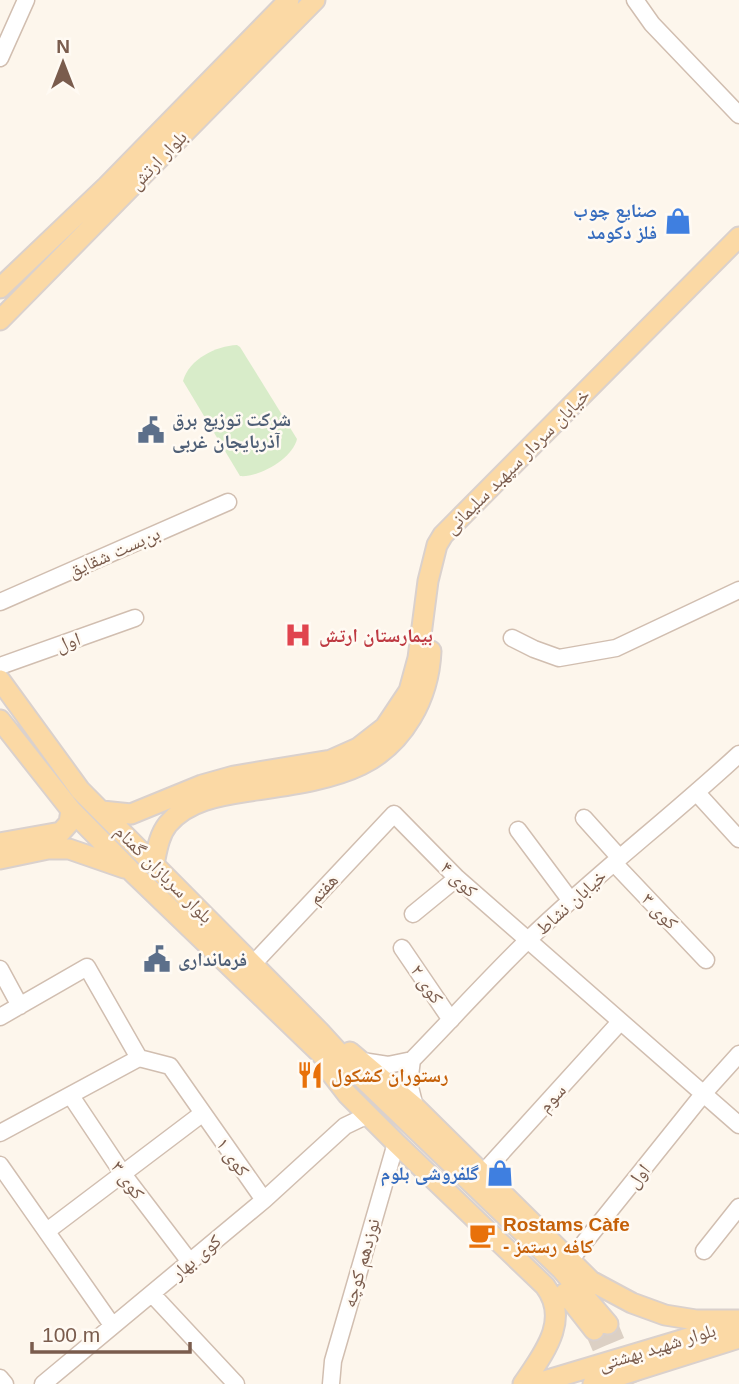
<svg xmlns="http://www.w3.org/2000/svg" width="739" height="1384" viewBox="0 0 739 1384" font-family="Arial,'Noto Naskh Arabic',sans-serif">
	<rect width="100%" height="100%" fill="#fdf6ec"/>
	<path fill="#d8ecc9" d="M237,345L240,347L297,439C293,458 259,478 240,476L183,381C189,359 216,346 237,345Z"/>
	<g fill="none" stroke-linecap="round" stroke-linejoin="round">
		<path stroke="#dcd0c4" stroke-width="19" stroke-dasharray="19 10" stroke-linecap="butt" d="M608,1324L633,1384
			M594,1330L615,1378"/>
		<defs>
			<path id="minor" d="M635,0L652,24L739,115
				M0,58L26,0
				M0,602L228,502
				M512,638L534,649L559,658L616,648L739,590
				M0,666L135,618
				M697,793L739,839
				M584,818L619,857
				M518,830L571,901
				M614,863L706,960
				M413,914L457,878
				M402,948L451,1020
				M253,964L394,814L457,878L739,1125
				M0,969L20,1006
				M0,1017L87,967L139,1058
				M412,1060C451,1020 488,979 527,941C595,875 670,818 739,754
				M412,1060L409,1083L415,1107
				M362,1061L388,1065L412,1060
				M71,1096L123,1174L190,1262
				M0,1133L139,1058L170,1066L264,1200
				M0,1165L112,1325
				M483,1173L620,1022
				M47,1231L203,1113
				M704,1251L739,1207
				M571,1259L704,1093L739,1054
				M152,1294L236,1384
				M0,1378L5,1384
				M43,1384L264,1200L345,1126L368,1115
				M331,1384L333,1361L396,1143"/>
			<path id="major" d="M0,288L107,186L289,0
				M0,320L315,0
				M0,680L80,790L319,1031L360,1076L562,1270L608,1324
				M0,720L71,810L130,870L346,1078
				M102,811L131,814L202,785L234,776L331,760L358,748L385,727L409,691L418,658L428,581L437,545L443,535L739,237
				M0,843L61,832L69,823L71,810
				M0,859L48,849H69L124,868
				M154,864C157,850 159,835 168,824C190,798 226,795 257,790C291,785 330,780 361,765C404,744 429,698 431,651
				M350,1052L415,1107L591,1281L632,1303L665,1315L696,1320H739
				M330,1072L347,1094L396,1143L545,1286C571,1320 543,1354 523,1384
				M565,1293L594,1330
				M534,1384L728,1326
				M593,1384L739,1338"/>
		</defs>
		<use href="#minor" stroke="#d1beb0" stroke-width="19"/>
		<use href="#major" stroke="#dad1cd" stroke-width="23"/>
		<use href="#minor" stroke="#fff" stroke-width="16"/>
		<use href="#major" stroke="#fbd9a5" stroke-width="19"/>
	</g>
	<defs>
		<symbol id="shop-bare" viewBox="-9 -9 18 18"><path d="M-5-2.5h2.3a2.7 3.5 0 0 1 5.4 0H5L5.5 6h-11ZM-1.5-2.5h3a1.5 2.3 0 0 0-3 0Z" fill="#3f7fe0" stroke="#fffaf3" stroke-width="2.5" paint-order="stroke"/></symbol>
		<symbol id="civic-bare" viewBox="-9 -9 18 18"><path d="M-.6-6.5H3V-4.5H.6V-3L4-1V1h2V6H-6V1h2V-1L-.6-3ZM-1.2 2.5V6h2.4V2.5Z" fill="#5c6f8a" stroke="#fffaf3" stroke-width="2.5" paint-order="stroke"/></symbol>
		<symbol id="hospital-bare" viewBox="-9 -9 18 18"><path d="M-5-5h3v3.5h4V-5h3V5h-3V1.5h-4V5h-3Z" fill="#e0444e" stroke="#fffaf3" stroke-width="2.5" paint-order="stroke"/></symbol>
		<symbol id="restaurant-bare" viewBox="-9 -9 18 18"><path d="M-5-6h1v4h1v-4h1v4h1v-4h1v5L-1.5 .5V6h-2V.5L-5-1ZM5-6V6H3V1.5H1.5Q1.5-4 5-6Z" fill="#e8710a" stroke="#fffaf3" stroke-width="2.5" paint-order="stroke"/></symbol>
		<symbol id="cafe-bare" viewBox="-9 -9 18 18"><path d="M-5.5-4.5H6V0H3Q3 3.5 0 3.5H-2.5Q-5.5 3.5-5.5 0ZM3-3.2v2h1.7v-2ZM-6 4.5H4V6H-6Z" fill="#e8710a" stroke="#fffaf3" stroke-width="2.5" paint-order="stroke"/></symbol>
	</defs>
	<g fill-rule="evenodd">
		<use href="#shop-bare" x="659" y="202" width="38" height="38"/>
		<use href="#civic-bare" x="132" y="411" width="38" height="38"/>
		<use href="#hospital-bare" x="279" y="616" width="38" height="38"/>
		<use href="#civic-bare" x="138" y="940" width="38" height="38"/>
		<use href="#restaurant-bare" x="291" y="1056" width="38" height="38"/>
		<use href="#shop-bare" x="481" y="1154" width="38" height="38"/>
		<use href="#cafe-bare" x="463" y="1216" width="38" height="38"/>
	</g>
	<g text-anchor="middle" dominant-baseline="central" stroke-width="5" stroke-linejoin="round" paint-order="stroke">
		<g font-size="19" fill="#7a5c4d" stroke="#fffaf3">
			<text transform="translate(158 160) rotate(-46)">بلوار ارتش</text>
			<text transform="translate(517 461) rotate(-45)">خیابان سردار سپهبد سلیمانی</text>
			<text transform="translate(114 552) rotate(-24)">بن‌بست شقایق</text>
			<text transform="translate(68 642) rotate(-19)">اول</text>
			<text transform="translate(164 874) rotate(45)">بلوار سربازان گمنام</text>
			<text transform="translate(459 879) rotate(44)">کوی ۴</text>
			<text transform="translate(323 889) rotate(-47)">هفتم</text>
			<text transform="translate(571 902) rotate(-42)">خیابان نشاط</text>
			<text transform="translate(660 911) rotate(46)">کوی ۳</text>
			<text transform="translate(427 984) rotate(56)">کوی ۲</text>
			<text transform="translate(552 1098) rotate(-48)">سوم</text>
			<text transform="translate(233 1157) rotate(55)">کوی ۱</text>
			<text transform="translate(638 1176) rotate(-51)">اول</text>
			<text transform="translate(128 1180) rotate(54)">کوی ۳</text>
			<text transform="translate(196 1257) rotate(-40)">کوی بهار</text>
			<text transform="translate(361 1263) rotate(-74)">نوزدهم کوچه</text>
			<text transform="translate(657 1347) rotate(-17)">بلوار شهید بهشتی</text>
		</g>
		<g font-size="19" font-weight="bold" fill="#366cbe" stroke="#fffaf3" text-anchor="end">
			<text x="657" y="210">صنایع چوب<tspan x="657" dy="22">فلز دکومد</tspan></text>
			<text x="479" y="1173">گلفروشی بلوم</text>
		</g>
		<g font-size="19" font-weight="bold" fill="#4e5e75" stroke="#fffaf3" text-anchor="start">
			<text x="172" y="419">شرکت توزیع برق<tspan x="172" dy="22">آذربایجان غربی</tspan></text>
			<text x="178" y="959">فرمانداری</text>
		</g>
		<g font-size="19" font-weight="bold" fill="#be3a42" stroke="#fffaf3" text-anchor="start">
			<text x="319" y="635">بیمارستان ارتش</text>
		</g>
		<g font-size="19" font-weight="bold" fill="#c56008" stroke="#fffaf3" text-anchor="start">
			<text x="331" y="1075">رستوران کشکول</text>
			<text x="503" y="1224">Rostams Càfe<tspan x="503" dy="22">- کافه رستمز</tspan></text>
		</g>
	</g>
	<g transform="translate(63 63)" stroke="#fffaf3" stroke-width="5" paint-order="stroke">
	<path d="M0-5L12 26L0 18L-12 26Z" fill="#7a5c4d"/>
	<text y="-10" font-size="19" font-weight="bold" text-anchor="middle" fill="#7a5c4d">N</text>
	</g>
	<path d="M32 1342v10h158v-10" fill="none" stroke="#7a5c4d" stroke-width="3.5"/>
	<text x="42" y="1342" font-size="21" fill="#7a5c4d" stroke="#fffaf3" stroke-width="5" paint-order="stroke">100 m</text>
</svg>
